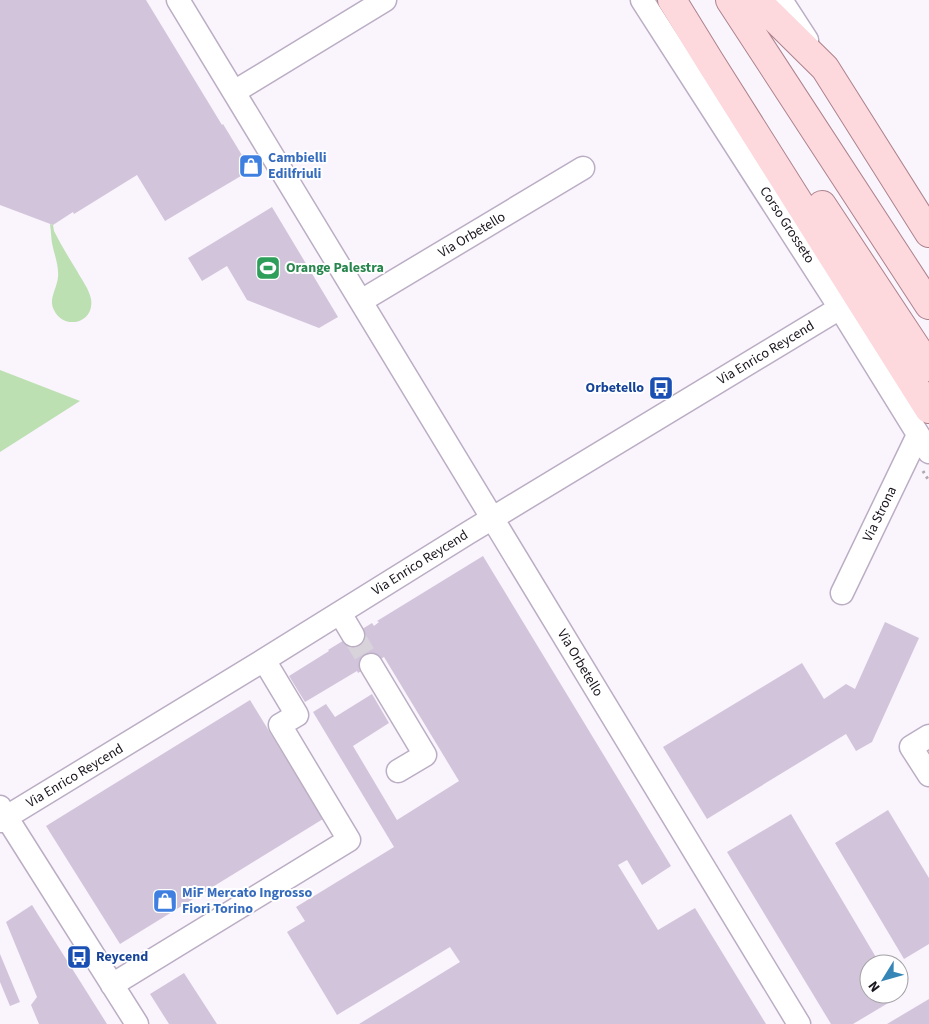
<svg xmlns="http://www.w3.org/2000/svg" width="929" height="1024" viewBox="0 0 929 1024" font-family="'Source Sans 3',sans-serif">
	<rect width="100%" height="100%" fill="#faf4fd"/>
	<path fill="#bce0b2" d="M50,224L53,225L54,231C61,245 69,258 77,271C82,280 89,289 91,299C95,323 64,331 54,310C48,299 57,289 58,277C59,265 54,254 52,243C51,237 51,230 50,224Z
		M0,370L80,401L0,452Z"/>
	<path fill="#d2c5db" d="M0,0H146L222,125L223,124L251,170L165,221L137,175L74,214L73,212L53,225L0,205Z
		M272,207L338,317L319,328L247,300L227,266L202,281L188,258Z
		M483,556L671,866L642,885L627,860L618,865L658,930L695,908L766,1024H359L460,962L450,947L337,1015L287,932L305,921L296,907L394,847L313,712L326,704L335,717L372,694L389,723L353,746L397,820L459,781L384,657L358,673L357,671L305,702L289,676L329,651L328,650L372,623L374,626L379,622L377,621Z
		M885,622L919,638L872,742L856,751L846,734L707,819L663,747L802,663L824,699L846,684L855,689Z
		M250,700L323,819L120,944L46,826Z
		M888,810L929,878V944L904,959L835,843Z
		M791,814L880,964H869V994H899L900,996L853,1024H831L727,852Z
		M32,905L107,1024H39L31,1005L37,997L6,922Z
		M0,954L20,1002L10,1006L0,982Z
		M184,973L217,1024H169L150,994Z
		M929,999V1024H887Z"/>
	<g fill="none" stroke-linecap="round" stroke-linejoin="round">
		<path stroke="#d8d3db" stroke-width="22" stroke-dasharray="22 11" stroke-linecap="butt" d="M353,635L371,665"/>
		<defs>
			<path id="minor" d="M178,0L799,1024
				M642,0L840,308L929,452
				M781,0L807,40
				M234,92L385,0
				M361,301L583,168
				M842,593L918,435
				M340,613L353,635
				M371,665L425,755L398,771
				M929,736L911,747L929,775
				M0,807L137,1024
				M0,821L264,660L468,533L840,308
				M112,985L349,840L280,725L297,715L264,660"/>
			<path id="major" d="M672,0L709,60L929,409
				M730,0L929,305
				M756,0L825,68L929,233
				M822,205L929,367"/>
		</defs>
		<use href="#minor" stroke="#bbaec4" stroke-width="25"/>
		<use href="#major" stroke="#ac838c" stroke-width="30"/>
		<path stroke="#afa9b2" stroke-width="3" stroke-dasharray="2.5 4" stroke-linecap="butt" d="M923,471L929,481"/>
		<use href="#minor" stroke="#fff" stroke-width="22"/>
		<use href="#major" stroke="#fdd8dd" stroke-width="28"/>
	</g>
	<defs>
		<symbol id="shop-square" viewBox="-11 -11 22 22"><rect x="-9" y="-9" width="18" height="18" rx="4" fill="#3f7fe0" stroke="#fff"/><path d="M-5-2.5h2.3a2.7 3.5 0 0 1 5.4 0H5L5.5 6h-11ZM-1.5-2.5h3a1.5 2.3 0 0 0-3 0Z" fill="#fff"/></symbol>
		<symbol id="stadium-square" viewBox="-11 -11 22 22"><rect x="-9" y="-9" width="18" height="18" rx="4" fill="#2e9e5b" stroke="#fff"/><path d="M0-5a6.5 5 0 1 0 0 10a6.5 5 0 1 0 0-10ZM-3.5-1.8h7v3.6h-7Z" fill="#fff"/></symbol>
		<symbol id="bus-square" viewBox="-11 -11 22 22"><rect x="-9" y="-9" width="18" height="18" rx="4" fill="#1a4fb4" stroke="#fff"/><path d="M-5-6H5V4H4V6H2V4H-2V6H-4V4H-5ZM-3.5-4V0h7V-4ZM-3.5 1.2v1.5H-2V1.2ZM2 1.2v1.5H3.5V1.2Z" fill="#fff"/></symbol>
	</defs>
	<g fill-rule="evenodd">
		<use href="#shop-square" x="237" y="152" width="28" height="28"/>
		<use href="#stadium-square" x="254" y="254" width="28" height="28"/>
		<use href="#bus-square" x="647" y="374" width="28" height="28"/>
		<use href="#shop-square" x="151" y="887" width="28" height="28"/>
		<use href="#bus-square" x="65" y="943" width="28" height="28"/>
	</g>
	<g text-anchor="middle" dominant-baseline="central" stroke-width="4" stroke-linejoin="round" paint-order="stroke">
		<g font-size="14" font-weight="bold" fill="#366cbe" stroke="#fff" text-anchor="start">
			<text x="268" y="158">Cambielli<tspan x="268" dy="16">Edilfriuli</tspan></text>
			<text x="182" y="893">MiF Mercato Ingrosso<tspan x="182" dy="16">Fiori Torino</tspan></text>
		</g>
		<g font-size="14" fill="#1a151d" stroke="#fff">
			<text transform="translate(787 225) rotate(57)">Corso Grosseto</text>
			<text transform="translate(472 235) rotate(-31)">Via Orbetello</text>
			<text transform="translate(766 353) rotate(-31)">Via Enrico Reycend</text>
			<text transform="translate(880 514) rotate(-64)">Via Strona</text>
			<text transform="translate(420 563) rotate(-32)">Via Enrico Reycend</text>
			<text transform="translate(580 663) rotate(59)">Via Orbetello</text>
			<text transform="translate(75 776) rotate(-31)">Via Enrico Reycend</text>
		</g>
		<g font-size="14" font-weight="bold" fill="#27864d" stroke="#fff" text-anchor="start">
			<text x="286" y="268">Orange Palestra</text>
		</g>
		<g font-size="14" font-weight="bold" fill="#164399" stroke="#fff" text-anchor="end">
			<text x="644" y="388">Orbetello</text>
			<text x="96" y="957" text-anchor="start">Reycend</text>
		</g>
	</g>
	<g transform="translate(884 979) rotate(233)"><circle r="24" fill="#ffffff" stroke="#a3a1a5"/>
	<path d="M0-4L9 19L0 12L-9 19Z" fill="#3685b7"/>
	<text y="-8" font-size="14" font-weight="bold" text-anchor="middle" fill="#1a151d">N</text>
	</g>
</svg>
